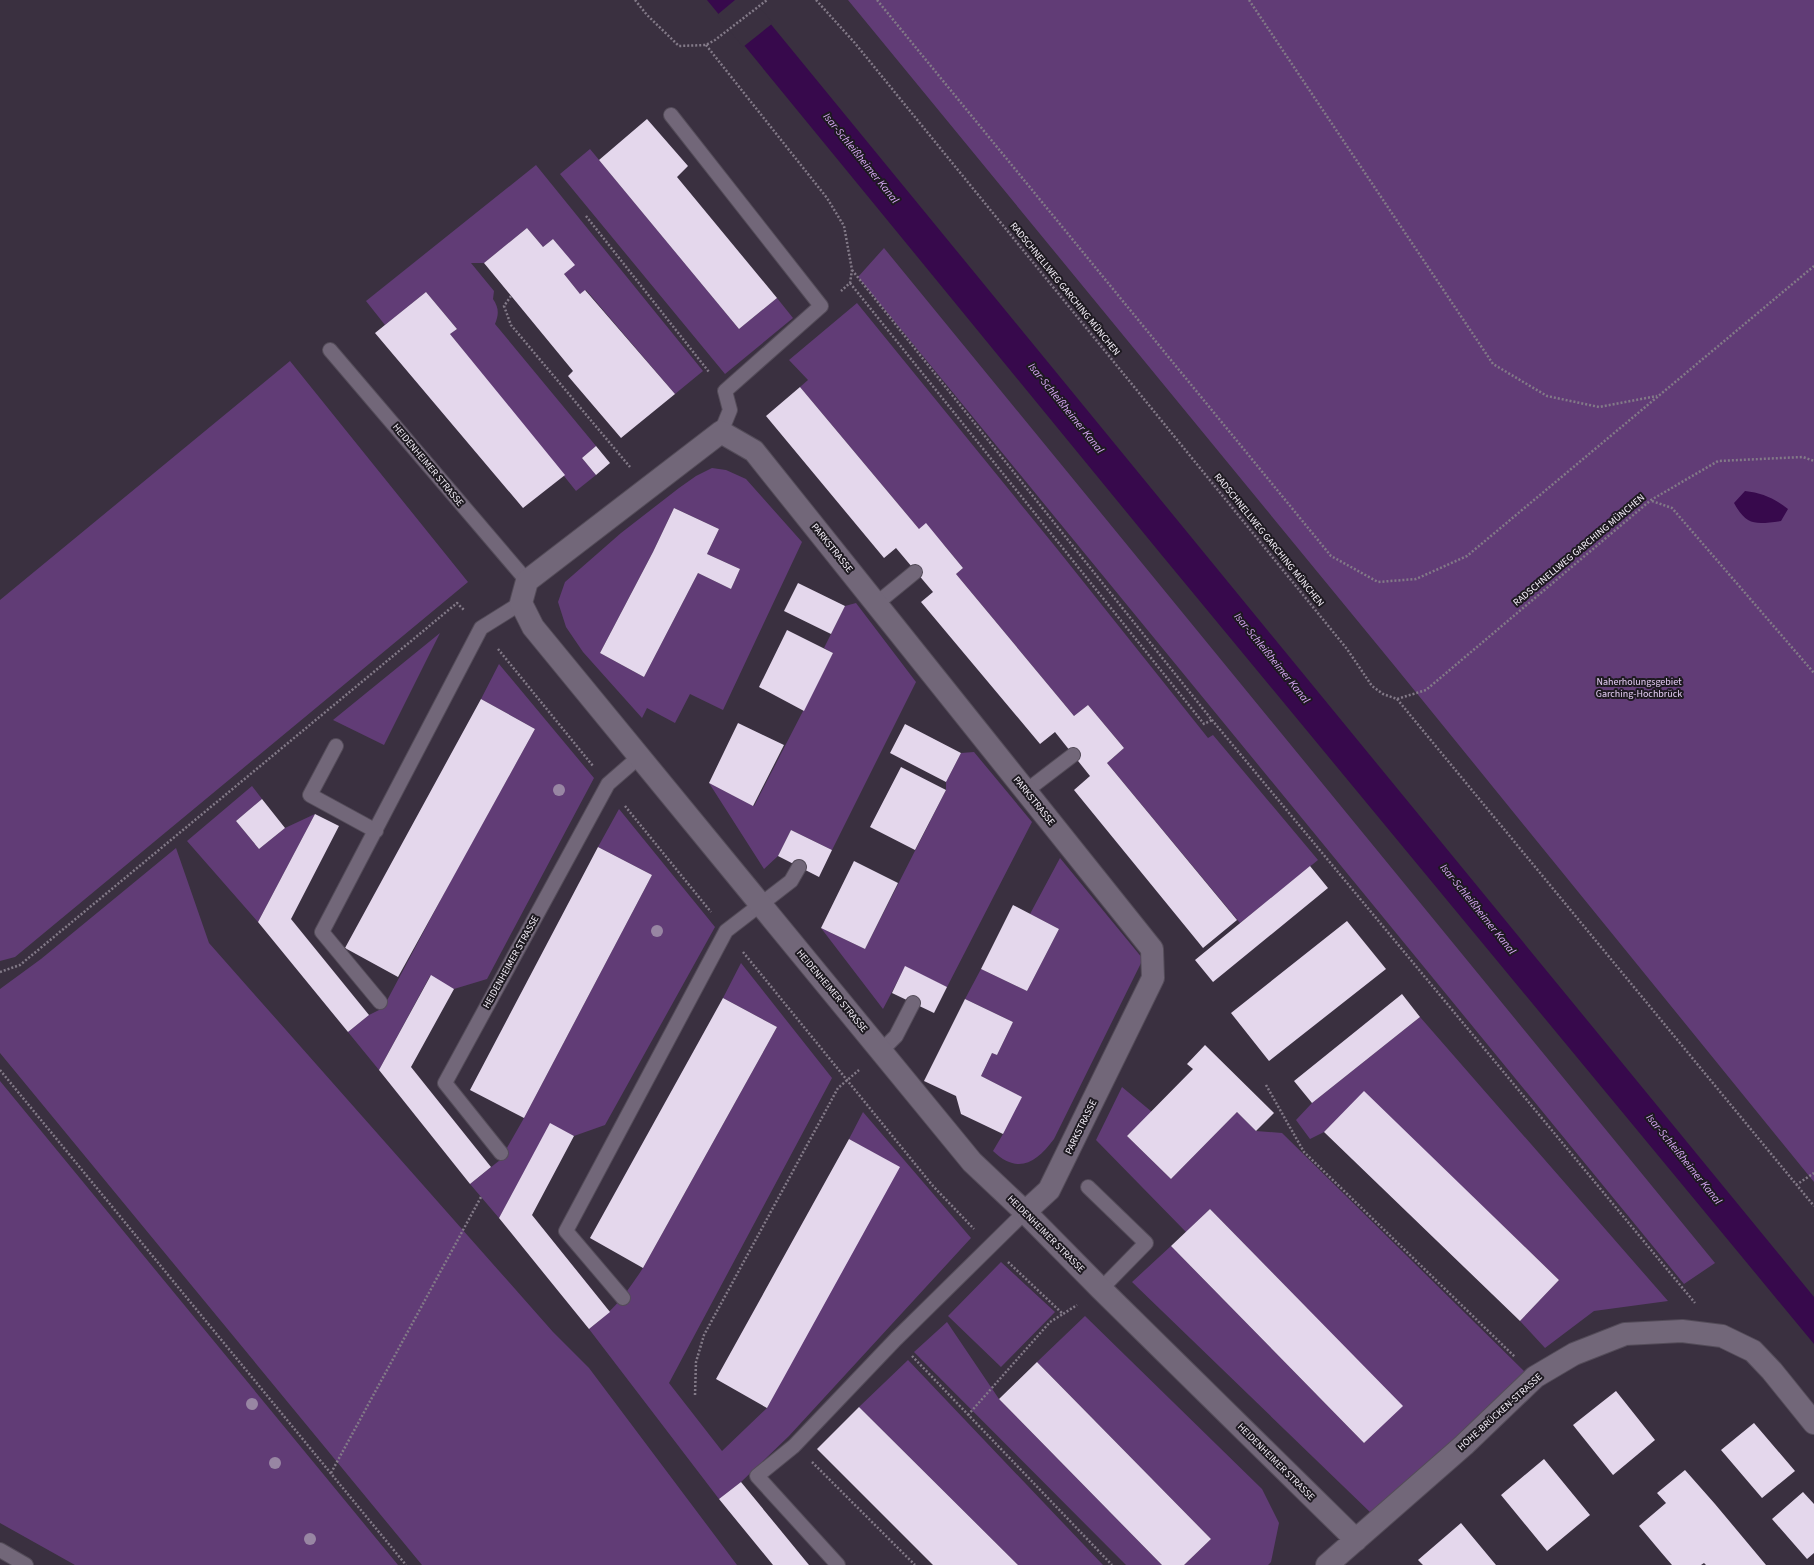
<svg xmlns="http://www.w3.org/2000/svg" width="1814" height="1565" viewBox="0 0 1814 1565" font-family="'Source Sans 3',sans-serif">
	<rect width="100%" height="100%" fill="#3a3040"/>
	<path fill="#613c76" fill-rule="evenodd" d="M848,0H1814V1182L1393,664Z
		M590,149L739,329L777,298L793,318L725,374L560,174Z
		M536,165L703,371L675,394L586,290L580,294L564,274L574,265L553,239L543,247L527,228L484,263H471L494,291L493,299C499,308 499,314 495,324L596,446L582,458L596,475L576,491L450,334L457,329L426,292L385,325L366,301Z
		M884,248L1715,1263L1684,1284L858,277Z
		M857,303L1058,550L1208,738L1213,735L1318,860L1240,923L1107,763L1124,748L1088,705L1074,716L956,574L963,568L944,545L919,529L800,387L808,380L789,360Z
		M290,361L468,582L15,957L0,961V600Z
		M712,468L726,470L746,479L802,542L723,710L690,694L675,723L647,708L642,718L583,652L566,627L558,602L565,582L621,533L679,488L696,476ZM674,508L719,529L707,554L740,569L731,589L698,573L644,677L600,653L653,552Z
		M856,603L916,682L832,850L791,830L778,856L764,869L709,783L754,806L833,653L824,648L845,606Z
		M440,633L384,745L333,720Z
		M499,664L594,778L487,979L454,989L430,976L379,1070L348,1032L369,1015L383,1008L449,884L535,729L481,699Z
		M974,752L1032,822L947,987L905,967L883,1009L821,928L865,949L946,790V782L961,753Z
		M252,786L262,799L236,821L259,849L285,828L315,814L258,922L187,841Z
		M619,809L715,927L605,1125L574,1136L550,1124L499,1218L470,1184L500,1160L524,1118L652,875L598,847Z
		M176,848L209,943L553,1332L589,1368L737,1565H422L0,1053V989L41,959Z
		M1060,858L1143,959L1054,1139C1036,1163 1018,1175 993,1151L1003,1134L1021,1097L981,1076L992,1053L997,1055L1013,1022L965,999L981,969L1027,991L1059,929L1030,914Z
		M741,963L832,1078L669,1383L722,1451L767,1408L897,1166L849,1139L863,1112L971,1238L789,1436L741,1482L719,1499L589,1329C615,1309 625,1295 643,1268L777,1027L723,998Z
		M1420,1017L1668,1301L1594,1311L1545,1348L1520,1321L1559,1280L1364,1092L1324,1132L1310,1139L1296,1120L1312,1103Z
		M0,1081L398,1565H75L0,1523Z
		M1122,1087L1152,1112L1127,1136L1171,1179L1237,1112L1256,1131L1282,1133L1529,1376L1372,1514L1132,1282L1171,1246L1364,1443L1402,1406L1210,1209L1186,1232L1096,1140Z
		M1001,1262L1055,1312L1001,1367L948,1316Z
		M1085,1316L1262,1489L1279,1523L1271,1562L1268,1565H1184L1211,1539L1037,1362Z
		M947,1322L999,1399L1162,1565H1126L914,1352Z
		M908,1360L1103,1565H1018L859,1407Z"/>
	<path fill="#37094c" d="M707,0H751L783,39L1814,1297V1344L1160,553Z
		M1745,491C1762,493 1774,498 1788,509L1781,521C1757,524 1747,527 1734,503Z"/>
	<path fill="#3a3040" d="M735,0H753L773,23L743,47L717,15Z"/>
	<path fill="#e4d7ec" d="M647,119L688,166L677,177L777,298L739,329L599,160Z
		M527,228L543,247L553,239L575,265L564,274L580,294L585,290L675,394L621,438L568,376L573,371L484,263Z
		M426,292L457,329L450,334L565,475L523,508L375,333Z
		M800,387L919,529L926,523L944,545L963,568L956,574L1074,716L1088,705L1124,748L1107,763L1237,920L1203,948L1074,790L1090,776L1055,732L1040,744L921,602L933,592L896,548L884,558L766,416Z
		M596,446L610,463L596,475L582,458Z
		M674,508L719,529L707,554L740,569L731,589L698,573L644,677L600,653L653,552Z
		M798,583L845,606L831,634L784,611Z
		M787,630L833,653L804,711L759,687Z
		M481,699L535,729L398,977L345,948Z
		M738,723L784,745L753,806L709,783Z
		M905,724L961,753L946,782L890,753Z
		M901,767L946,790L915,850L870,827Z
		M262,799L285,828L259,849L236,821Z
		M315,814L339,826L291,919L369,1015L348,1032L258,922Z
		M791,830L832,850L819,877L778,856Z
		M598,847L652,875L524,1118L470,1090Z
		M854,861L898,883L865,949L821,928Z
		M1310,866L1328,888L1213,982L1195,960Z
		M1013,905L1059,929L1027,991L981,969Z
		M1347,921L1386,969L1269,1061L1231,1013Z
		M905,966L947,987L934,1013L892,993Z
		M431,975L454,989L411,1067L491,1167L470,1184L379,1070Z
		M1402,994L1420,1017L1312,1103L1294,1081Z
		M723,998L777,1027L643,1268L590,1238Z
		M965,999L1013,1022L997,1055L992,1053L981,1076L1022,1097L1003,1134L961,1114L956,1096L924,1081Z
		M1205,1045L1274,1113L1256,1131L1237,1112L1171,1179L1127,1136L1193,1069L1187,1064Z
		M1364,1091L1559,1280L1520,1321L1324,1132Z
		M550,1123L574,1136L532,1215L610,1312L589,1329L499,1218Z
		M849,1139L900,1167L767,1408L716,1379Z
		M1210,1209L1403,1406L1364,1443L1171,1246Z
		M1037,1362L1211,1539L1184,1565H1162L999,1399Z
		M1616,1391L1655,1440L1613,1475L1573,1425Z
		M859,1407L1018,1565H933L817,1449Z
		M1754,1423L1795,1471L1762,1498L1721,1450Z
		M1544,1459L1590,1515L1547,1551L1501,1495Z
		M1685,1470L1715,1504L1766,1565H1706L1704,1563L1701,1565H1672L1660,1551L1639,1526L1666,1503L1657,1493Z
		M741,1482L809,1565H773L719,1499Z
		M1803,1492L1814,1504V1553L1807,1559L1772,1519Z
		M1461,1523L1496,1565H1423L1418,1560Z"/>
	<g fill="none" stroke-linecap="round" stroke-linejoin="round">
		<defs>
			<path id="lane" d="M671,115L821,306L725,391L730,410L721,432
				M330,350L527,581
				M876,604L915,572
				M336,746L310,795L376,831
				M1026,791L1073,755
				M380,1002L322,932L481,628L521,603
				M881,1051L896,1036L913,1003
				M501,1153L445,1083L608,784L639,757
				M1088,1187L1146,1243L1101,1289
				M623,1298L566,1231L726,931L791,881L799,867
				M0,1550L26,1565
				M838,1565L757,1476L794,1446L896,1339L1025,1212"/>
			<path id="street" d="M1025,1212L1049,1190L1153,978L1152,949L754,451L721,432L527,581L521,603L533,627L972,1162L1025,1212L1101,1289L1356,1540
				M1327,1565L1464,1445L1535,1377L1574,1354L1625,1334L1682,1331L1722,1336L1753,1351L1772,1371L1814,1423"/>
		</defs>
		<use href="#lane" stroke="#544c59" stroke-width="16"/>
		<use href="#street" stroke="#544c59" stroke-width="24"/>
		<path stroke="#837a88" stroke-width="2.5" stroke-dasharray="2 2" stroke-linecap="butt" d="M635,0L647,15L679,46L706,45L715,40L767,0
			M816,0L854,42L1347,649L1372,686L1383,694L1397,699L1426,690L1651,500L1718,461L1803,457L1814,461
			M877,0L1331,556L1378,582L1416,579L1467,556L1814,266
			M1249,0L1493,364L1547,396L1599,407L1657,396
			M706,45L827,198L844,226L852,270L850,283L841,291
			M586,216L709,372
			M852,270L1212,720L1695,1303
			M850,283L1204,724L1212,720
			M511,296L504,306L511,325L630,467
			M1652,501L1672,508L1814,673
			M498,649L593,766
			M1397,699L1814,1206
			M625,806L711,912
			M743,952L933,1186L974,1229
			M0,972L20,965L457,603L464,610
			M0,1070L406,1565
			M1266,1085L1304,1152L1515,1357
			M1796,1185L1814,1173
			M1008,1262L1063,1314L1077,1305
			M912,1356L1112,1565
			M695,1395L696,1362L704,1335L838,1088L859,1070
			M968,1415L1050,1322L1063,1314
			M812,1462L915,1565
			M331,1473L481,1197"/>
		<use href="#lane" stroke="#726779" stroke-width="14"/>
		<use href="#street" stroke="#726779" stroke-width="22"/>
	</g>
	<g fill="#9886a3">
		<circle cx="559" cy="790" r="6"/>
		<circle cx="657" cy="931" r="6"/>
		<circle cx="252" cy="1404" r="6"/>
		<circle cx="275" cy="1463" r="6"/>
		<circle cx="310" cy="1539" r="6"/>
	</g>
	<g text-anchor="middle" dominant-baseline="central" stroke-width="4" stroke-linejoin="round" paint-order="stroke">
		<g font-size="10" fill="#f6f0fa" stroke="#1e1a21">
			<text transform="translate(1065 289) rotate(51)">RADSCHNELLWEG GARCHING MÜNCHEN</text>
			<text transform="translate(428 465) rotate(50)">HEIDENHEIMER STRASSE</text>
			<text transform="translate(1269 540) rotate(51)">RADSCHNELLWEG GARCHING MÜNCHEN</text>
			<text transform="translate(832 548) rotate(51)">PARKSTRASSE</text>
			<text transform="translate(1579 550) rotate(-40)">RADSCHNELLWEG GARCHING MÜNCHEN</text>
			<text transform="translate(1034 801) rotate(51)">PARKSTRASSE</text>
			<text transform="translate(511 962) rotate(-61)">HEIDENHEIMER STRASSE</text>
			<text transform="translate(832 991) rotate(50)">HEIDENHEIMER STRASSE</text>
			<text transform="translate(1081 1127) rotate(-64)">PARKSTRASSE</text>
			<text transform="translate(1046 1234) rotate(45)">HEIDENHEIMER STRASSE</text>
			<text transform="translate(1500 1412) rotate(-42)">HOHE-BRÜCKEN-STRASSE</text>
			<text transform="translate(1276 1462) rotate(45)">HEIDENHEIMER STRASSE</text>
		</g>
		<g font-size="10" fill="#e5cdf4" stroke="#1e1a21">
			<text x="1639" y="682">Naherholungsgebiet<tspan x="1639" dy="12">Garching-Hochbrück</tspan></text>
		</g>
		<g font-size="11" font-style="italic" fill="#dbabf8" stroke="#1e1a21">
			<text transform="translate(861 158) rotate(51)">Isar-Schleißheimer Kanal</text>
			<text transform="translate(1066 408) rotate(51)">Isar-Schleißheimer Kanal</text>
			<text transform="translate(1272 658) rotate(51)">Isar-Schleißheimer Kanal</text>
			<text transform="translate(1478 909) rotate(51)">Isar-Schleißheimer Kanal</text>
			<text transform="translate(1684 1159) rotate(51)">Isar-Schleißheimer Kanal</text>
		</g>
	</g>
</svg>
